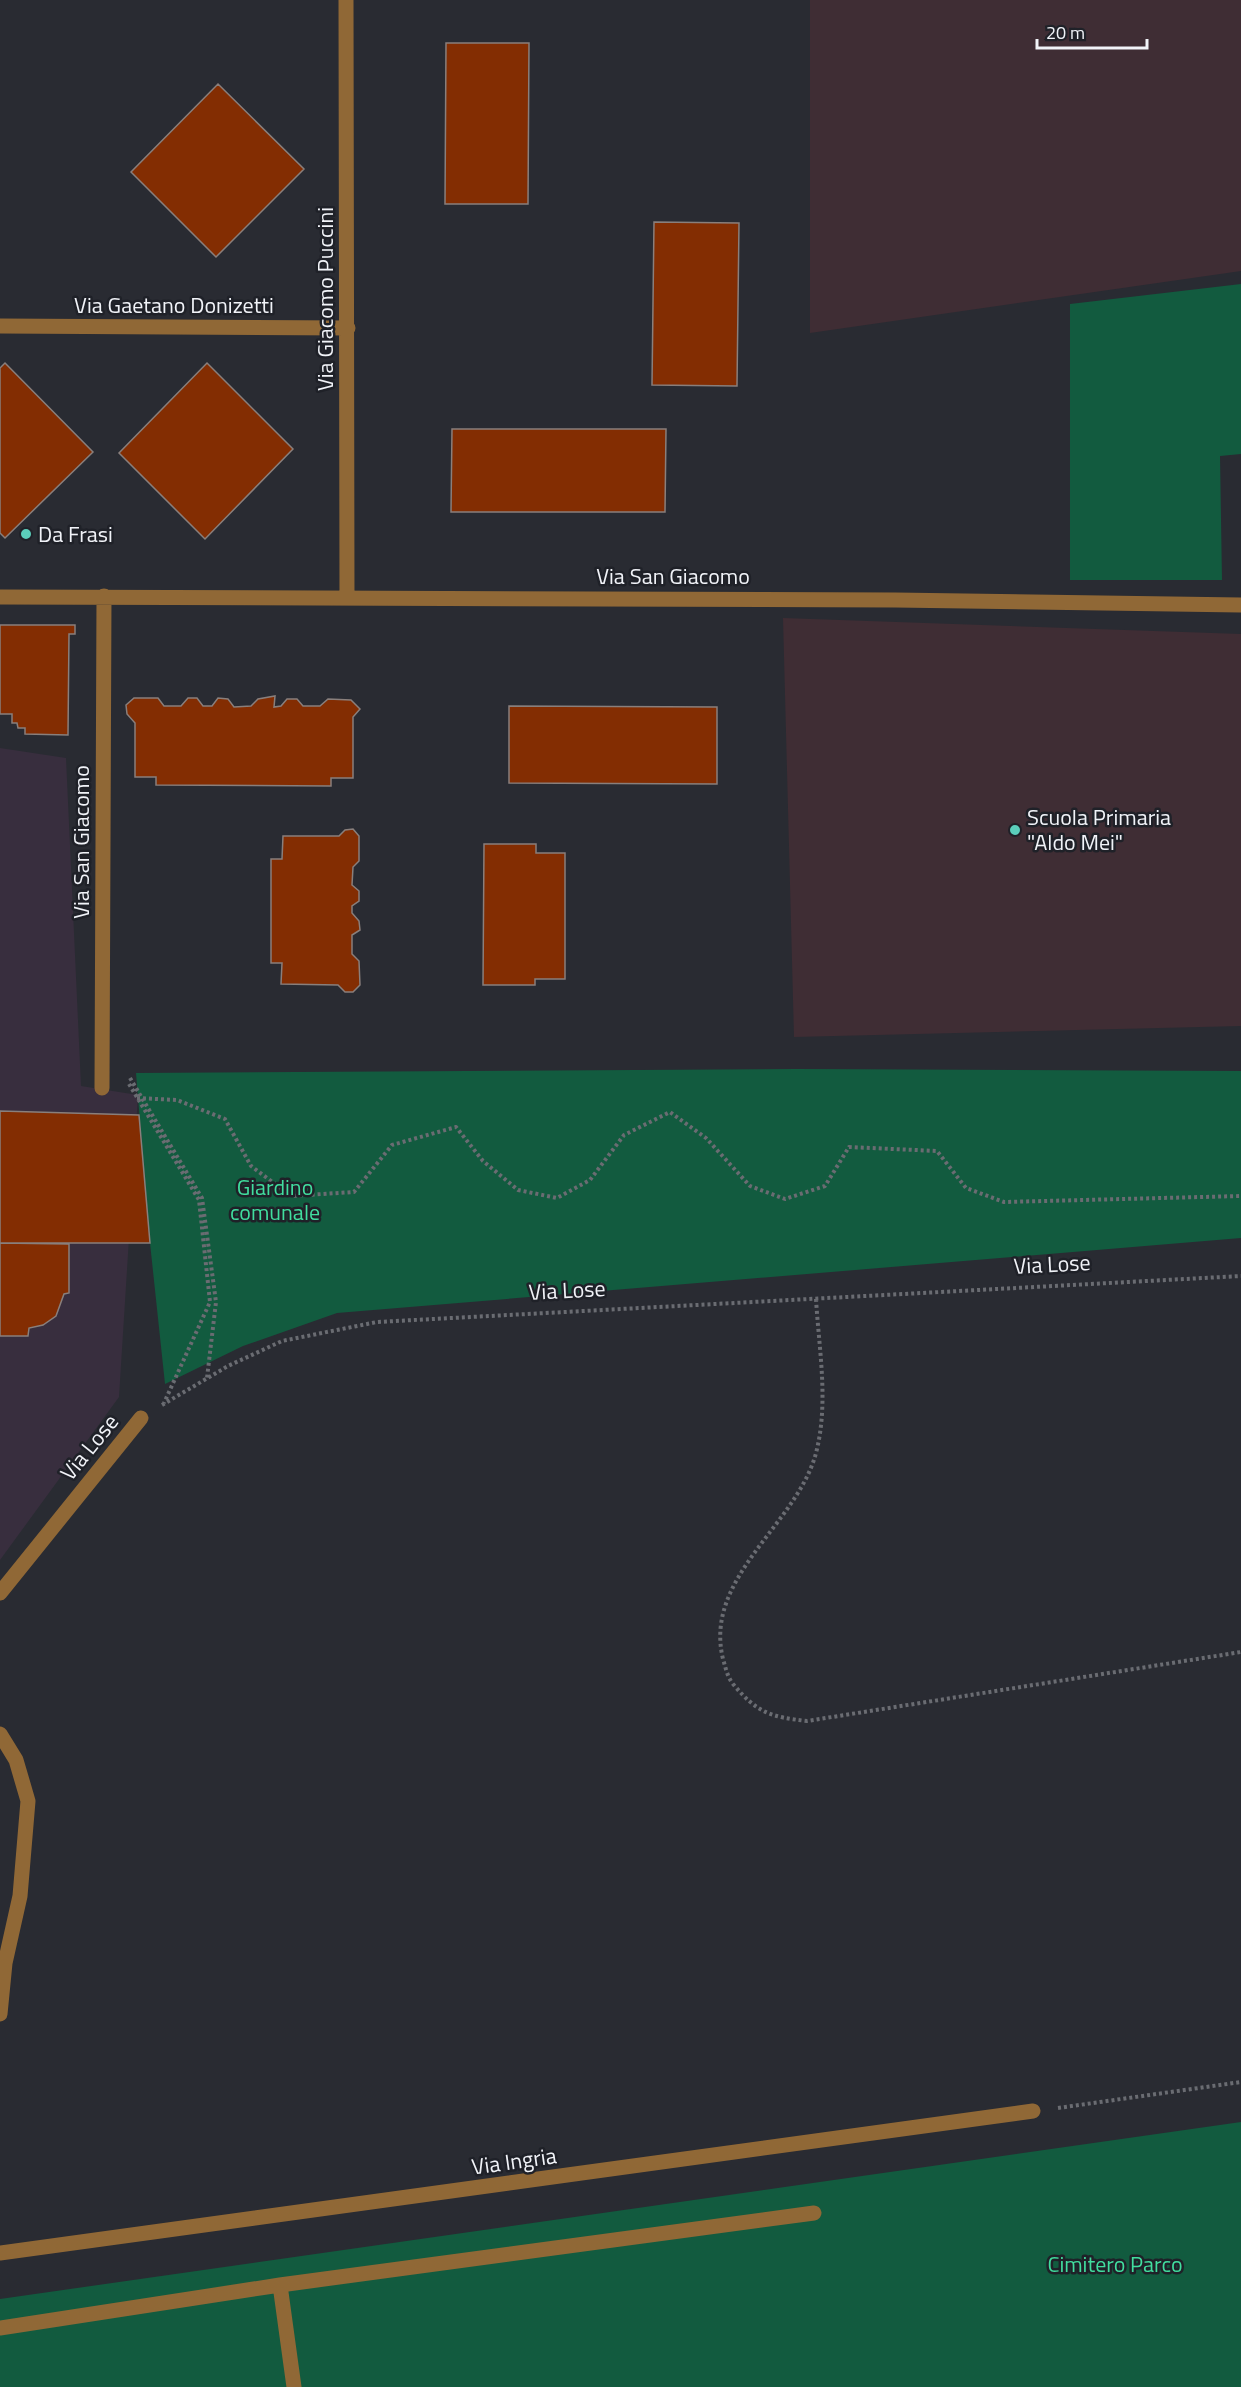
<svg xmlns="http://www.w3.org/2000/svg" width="1241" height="2387" viewBox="0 0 1241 2387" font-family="'Titillium Web',sans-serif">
	<rect width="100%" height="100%" fill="#292b32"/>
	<path fill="#382e3e" d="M0,748L66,758L81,1086L138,1095L119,1397L0,1560Z"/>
	<path fill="#3f2d34" d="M810,0H1241V271L810,333Z
		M783,618L1241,634V1026L794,1037Z"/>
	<path fill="#125b3f" d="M1241,284V454L1220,456L1222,580H1070V304Z
		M796,1069L1241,1071V1238L337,1313L243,1346L165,1384L150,1243L136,1073Z
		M1241,2122V2387H0V2299Z"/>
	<path fill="#832d02" stroke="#897f7c" stroke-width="1.5" d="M446,43H529L528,204H445Z
		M218,84L304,169L216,257L131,172Z
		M654,222L739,223L737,386L652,385Z
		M5,363L93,452L5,538L0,533V368Z
		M207,363L293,449L205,539L119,453Z
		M452,429H666L665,512H451Z
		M0,625H75V634H69L68,735L25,734V728H18L17,723H12V714H0Z
		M275,696L274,707L281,706L287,699H297L303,706H320L328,699L351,700L360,709L353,717V778H331V786L156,785V777H135V723L127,714L126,705L134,698H158L164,706H181L188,698H197L203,706H212L218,698L228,699L234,707L251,706L258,699Z
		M509,706L717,707V784L509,783Z
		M353,829L359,836V861L353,867L352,885L359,891V901L352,906V913L359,921L360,930L352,935V954L359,961L360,985L353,992H345L338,985L281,984L282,963H271V859H282L283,836H339L345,830Z
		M484,844H536V853H565V979H535V985H483Z
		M0,1111L139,1115L150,1243H0Z
		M0,1243L69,1244V1293L64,1294L56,1316L43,1325L29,1328L28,1336H0Z"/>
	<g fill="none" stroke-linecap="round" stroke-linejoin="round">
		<path stroke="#6a6c72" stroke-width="4" stroke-dasharray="3 3" stroke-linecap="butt" d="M130,1078L202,1198L216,1302L207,1378
			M129,1084L199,1200L210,1302L164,1403
			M137,1098L177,1100L225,1119L251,1166L291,1196L354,1192L392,1145L456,1127L483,1161L518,1190L557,1198L590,1180L624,1135L670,1112L706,1138L750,1186L785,1199L825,1186L849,1147L937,1151L966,1188L1004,1202L1241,1196
			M816,1299C819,1350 829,1403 816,1453C797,1525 703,1577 723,1659C726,1669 727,1676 733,1684C757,1713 771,1717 807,1721L1241,1652
			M162,1405L228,1366L282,1341L377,1322L1241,1276
			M1058,2108L1241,2082"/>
		<path stroke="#906836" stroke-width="15" d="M280,2285L294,2387
			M0,2328L280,2285L814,2213"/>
		<path stroke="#906836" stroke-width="15" d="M346,0L347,597
			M0,326L348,328
			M0,597L895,600L1241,605
			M102,1088L104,596
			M0,1593L141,1418
			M0,1734L16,1760L28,1801L20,1896L5,1963L0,2014
			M0,2253L1033,2111"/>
	</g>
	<g fill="#5bcebb" stroke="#1f2128" stroke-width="2">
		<circle cx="26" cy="534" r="6"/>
		<circle cx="1015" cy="830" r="6"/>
	</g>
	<g text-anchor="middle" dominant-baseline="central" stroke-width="5" stroke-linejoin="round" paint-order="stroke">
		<g font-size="22" fill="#f1f3f8" stroke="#1f2128">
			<text transform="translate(325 299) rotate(-90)">Via Giacomo Puccini</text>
			<text x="174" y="305">Via Gaetano Donizetti</text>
			<text x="673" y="576">Via San Giacomo</text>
			<text transform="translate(81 842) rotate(-90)">Via San Giacomo</text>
			<text transform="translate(1052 1264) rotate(-3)">Via Lose</text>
			<text transform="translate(567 1290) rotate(-3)">Via Lose</text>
			<text transform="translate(89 1447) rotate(-51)">Via Lose</text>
			<text transform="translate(514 2161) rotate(-8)">Via Ingria</text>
		</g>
		<g font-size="22" fill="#f1f3f8" stroke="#1f2128" text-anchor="start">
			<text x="38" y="534">Da Frasi</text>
			<text x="1027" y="817">Scuola Primaria<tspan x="1027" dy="25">"Aldo Mei"</tspan></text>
		</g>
		<g font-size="22" fill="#41de9f" stroke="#1f2128">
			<text x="275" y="1187">Giardino<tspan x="275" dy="25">comunale</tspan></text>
			<text x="1115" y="2264">Cimitero Parco</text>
		</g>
	</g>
	<path d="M1037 39v9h110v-9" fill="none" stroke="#f1f3f8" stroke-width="3"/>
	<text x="1046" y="39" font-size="18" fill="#f1f3f8" stroke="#1f2128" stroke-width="4.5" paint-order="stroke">20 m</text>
</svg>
